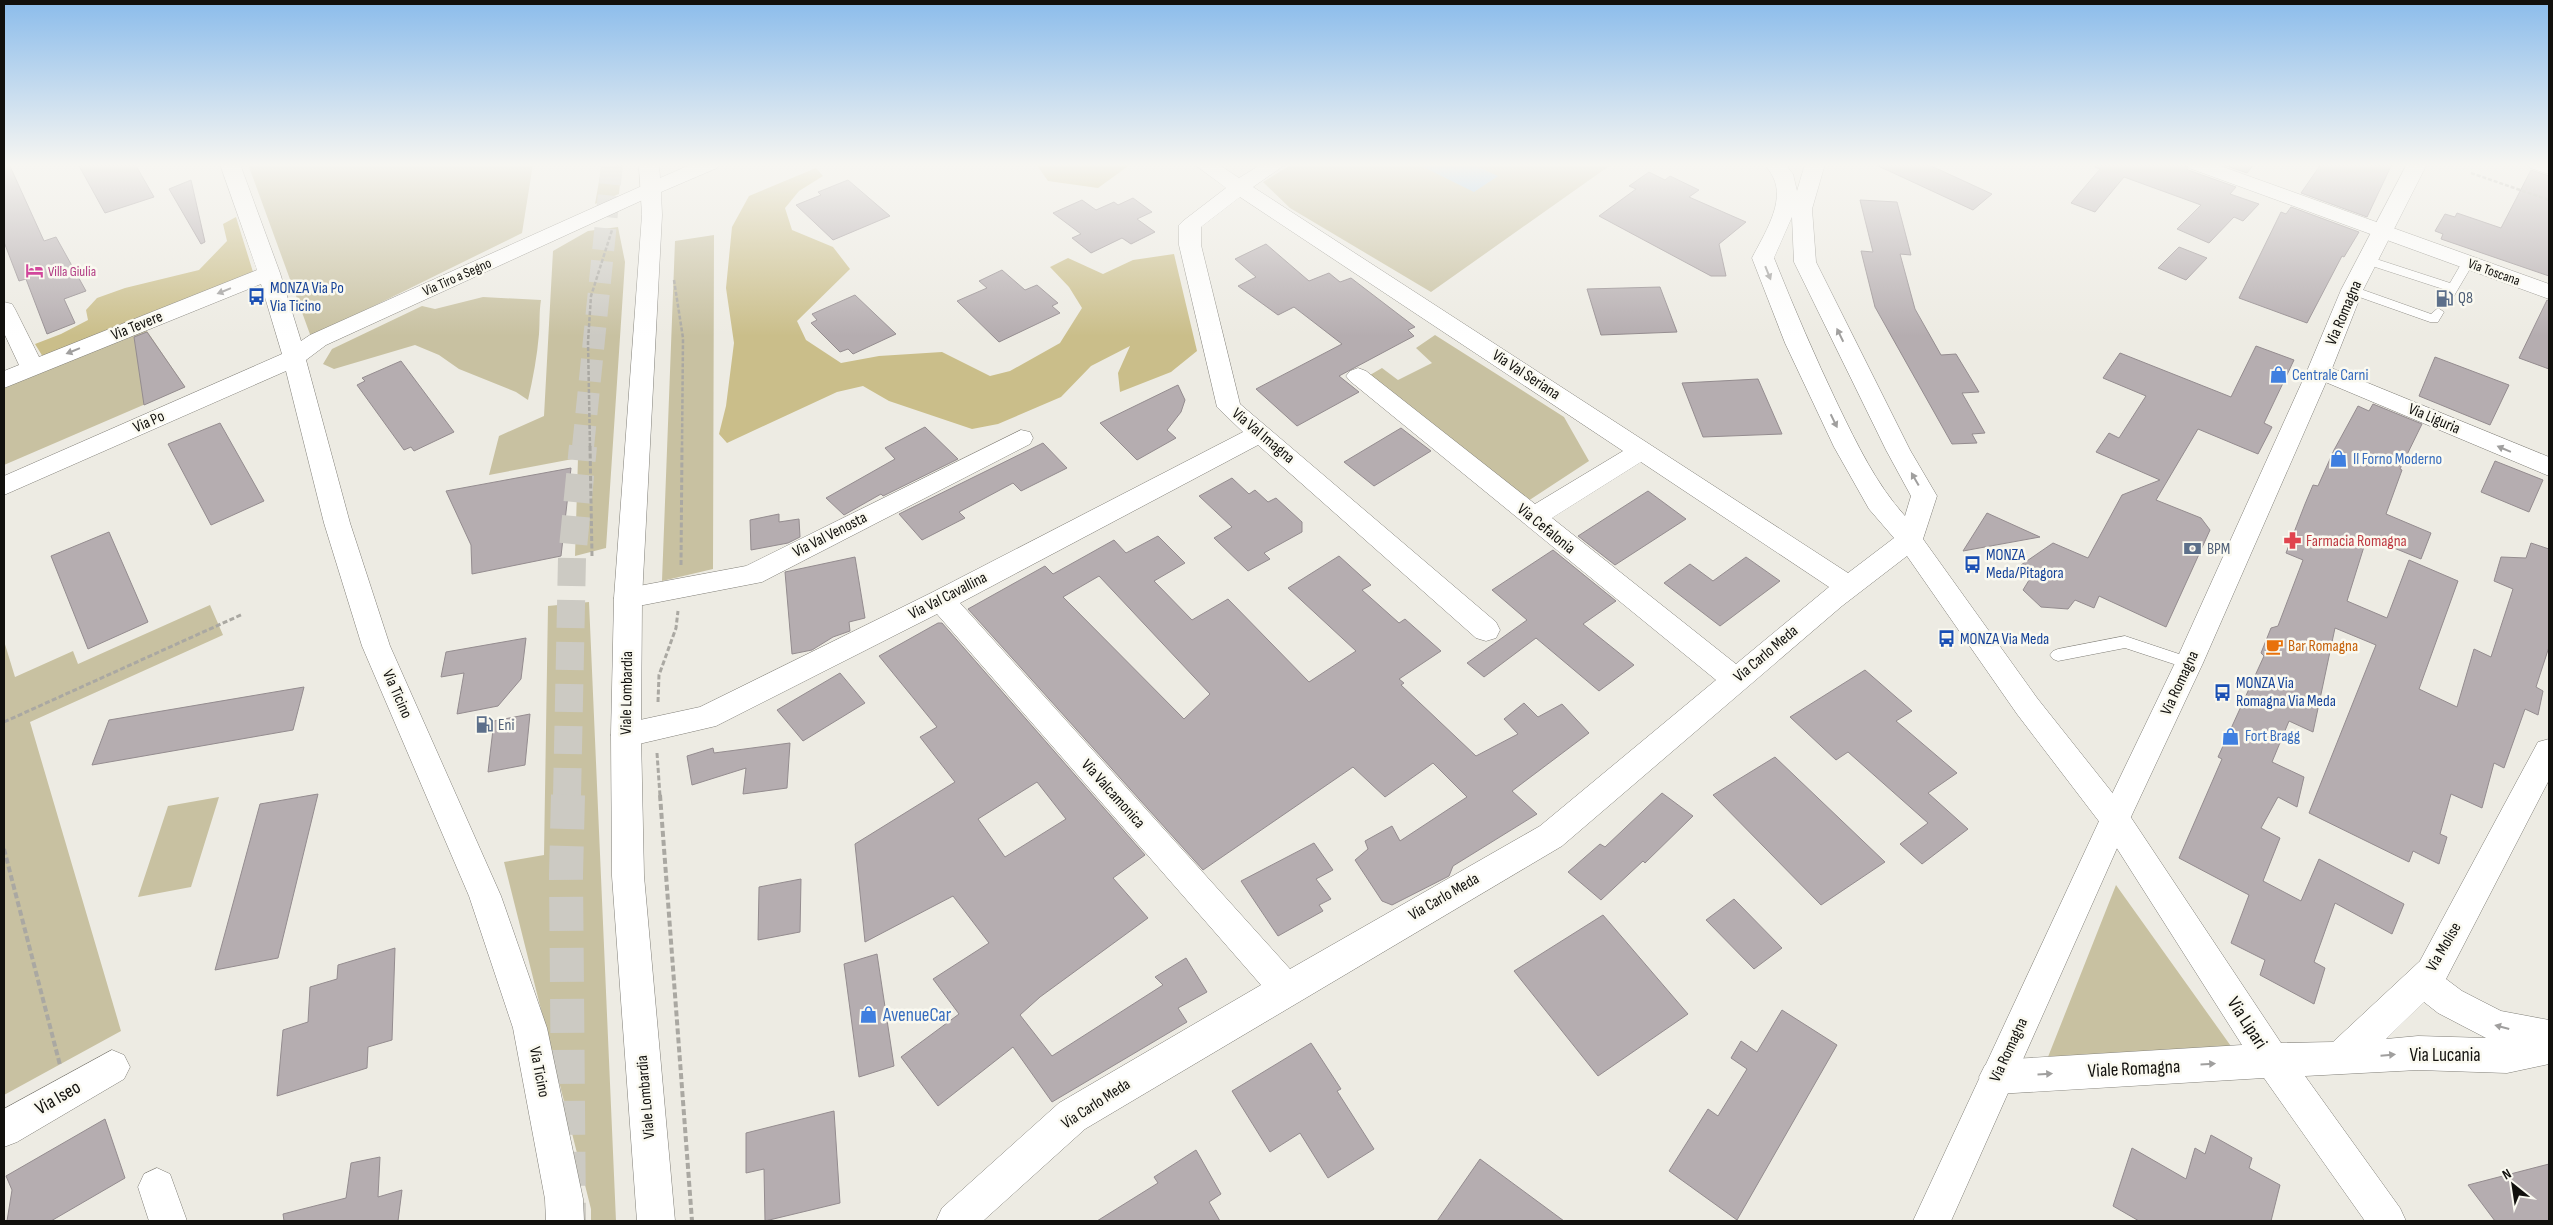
<svg xmlns="http://www.w3.org/2000/svg" width="2553" height="1225" viewBox="0 0 2553 1225" font-family="'Sofia Sans Condensed',sans-serif">
	<rect width="100%" height="100%" fill="#edebe3"/>
	<path fill="#c8c1a1" d="M248,164H533L522,233L311,337Z
		M602,164H622L619,194L595,204Z
		M1292,164H1612L1431,292L1290,208L1263,182Z
		M618,227L625,262L606,548L575,556L578,458L489,475L499,436L544,416L553,251L588,231Z
		M714,235L713,569L662,581L675,241Z
		M483,297L541,300C539,312 540,322 539,334C537,357 533,378 528,400L516,392L459,369L439,355L415,345L334,369L323,364L332,349L422,306L435,309Z
		M145,328L185,387L4,465V385Z
		M1435,335L1564,417L1589,461L1528,501L1370,375L1382,368L1398,380L1432,363L1416,348Z
		M589,602L616,1221H591V1209L504,862L544,855L548,606Z
		M210,605L223,635L30,722L121,1031L4,1095V641L15,677L73,651L78,664Z
		M219,797L191,887L138,897L168,806Z
		M2116,885L2233,1049L2046,1062Z"/>
	<path fill="#cabe8a" d="M1036,164H1131L1098,188L1048,181Z
		M816,168L823,176L799,191L785,208L792,230L833,247L850,269L797,321L806,340L841,363L879,356L942,352L990,376L1010,371L1060,343L1082,308L1069,287L1050,267L1068,258L1103,274L1133,260L1174,254L1197,351L1171,372L1120,392L1118,373L1130,346L1091,366L1061,397L998,424L972,429L889,401L863,386L837,392L727,443L719,434L726,406L734,343L726,288L732,227L749,196Z
		M236,217L253,272L43,357L35,344L61,334L88,320L86,310L97,298L125,288L199,270L227,241L223,224Z"/>
	<path fill="#9fc8ef" d="M1421,164H1472L1498,176L1474,192L1419,165Z"/>
	<path fill="#b5adb0" stroke="#948c8f" fill-rule="evenodd" d="M4,164H9L44,241L56,237L86,291L64,299L75,323L47,334L26,279L19,281L4,242Z
		M78,164H135L154,197L105,213Z
		M1874,164H1927L1992,194L1973,210Z
		M2095,164H2184L2188,170L2236,187L2230,194L2259,204L2243,221L2234,217L2209,243L2177,229L2201,205L2124,177L2095,212L2071,203L2100,169L2095,167Z
		M2221,164H2254L2247,173Z
		M2321,164H2392L2367,217L2301,193Z
		M2531,170L2549,176V276L2441,239L2443,234L2435,231L2445,214L2455,217L2457,213L2501,228Z
		M1649,172L1665,180L1670,176L1699,190L1689,197L1746,222L1719,244L1726,276H1711L1599,216L1636,189L1629,186Z
		M191,180L205,242L201,244L169,189Z
		M848,180L890,216L833,240L796,205L821,195L818,192Z
		M1133,198L1152,212L1137,219L1155,232L1131,244L1122,238L1091,253L1072,238L1081,234L1053,213L1082,200L1096,210L1114,202L1118,205Z
		M1860,200L1897,202L1911,255L1900,254L1915,309L1941,355L1956,354L1979,392L1962,393L1985,433L1972,434L1977,443L1952,444L1875,307L1861,251L1873,252Z
		M2291,207L2359,232L2344,257L2342,256L2307,323L2239,298L2281,212L2286,214Z
		M1266,244L1309,281L1329,273L1340,282L1351,278L1415,327L1408,330L1414,336L1339,376L1359,392L1297,426L1256,389L1342,344L1294,307L1278,315L1238,286L1256,277L1235,259Z
		M2179,247L2207,258L2186,280L2158,268Z
		M1002,270L1025,290L1037,285L1058,303L1052,306L1060,313L999,342L957,301L987,288L979,281Z
		M1660,287L1677,332L1601,335L1587,289Z
		M855,295L896,334L853,354L848,349L840,352L811,323L817,320L812,314Z
		M2547,300L2549,301V369L2519,358Z
		M147,332L185,387L144,405L134,337Z
		M2256,346L2294,360L2264,423L2272,427L2258,454L2198,429L2156,500L2201,518L2210,530L2166,627L2099,596L2094,608L2075,600L2068,609L2041,607L2023,590L2034,572L2021,565L2053,543L2088,558L2122,495L2160,480L2096,452L2109,433L2119,438L2146,396L2103,378L2120,353L2231,397Z
		M2435,357L2509,385L2490,425L2419,396Z
		M401,361L454,432L414,451L411,447L404,450L357,385L365,381L362,378Z
		M1758,379L1782,434L1703,437L1682,383Z
		M1178,385L1185,400L1181,412L1167,430L1176,438L1137,460L1100,423Z
		M2373,404L2422,424L2400,469L2402,470L2386,514L2431,533L2421,559L2367,537L2347,601L2387,618L2409,560L2458,581L2419,689L2457,707L2474,649L2491,657L2513,589L2494,581L2501,557L2526,558L2531,543L2549,549V647L2536,687L2543,691L2538,715L2525,709L2504,768L2494,763L2482,808L2451,794L2440,834L2447,837L2439,864L2413,851L2409,862L2309,813L2376,645L2335,628L2313,732L2289,721L2272,762L2304,777L2297,807L2278,797L2261,828L2280,838L2263,881L2301,901L2319,859L2404,904L2392,934L2335,903L2314,962L2325,968L2314,1004L2260,975L2265,960L2231,943L2249,895L2179,858L2222,759L2218,757L2264,656L2261,653L2271,628L2278,626L2303,560L2286,553L2305,504L2313,485L2318,486L2334,450L2358,406L2369,411Z
		M220,423L264,501L211,525L168,444Z
		M925,427L958,459L883,496L881,494L844,515L826,498L895,459L885,448Z
		M1401,428L1431,451L1374,486L1344,462Z
		M1043,443L1067,468L1021,491L1013,483L959,512L965,518L922,540L899,514Z
		M2495,461L2543,480L2529,512L2481,492Z
		M571,468L561,556L472,574L471,545L446,491Z
		M1232,478L1249,494L1255,490L1268,502L1276,498L1302,522V532L1264,553L1270,559L1248,571L1214,538L1232,527L1199,496Z
		M1648,491L1686,519L1615,565L1578,536Z
		M1987,513L2040,537L1963,551Z
		M779,514V522L799,519L800,537L788,543L751,550L750,520Z
		M109,532L148,622L88,649L51,556Z
		M1158,536L1185,563L1154,581L1192,620L1228,599L1309,682L1356,651L1288,588L1339,556L1371,585L1362,590L1399,623L1405,619L1441,651L1399,679L1404,683L1401,685L1476,756L1518,734L1504,719L1524,703L1538,717L1562,704L1589,733L1512,791L1537,814L1453,866L1449,876L1392,905L1382,901L1355,860L1368,849L1365,841L1392,826L1400,841L1467,797L1433,763L1385,797L1353,767L1203,870L968,609L1045,566L1053,574L1114,540L1126,553ZM1099,576L1210,694L1184,719L1063,597Z
		M1553,550L1616,601L1583,624L1634,665L1599,691L1536,638L1484,677L1467,663L1527,620L1492,590Z
		M855,557L865,618L849,622L850,631L833,637L812,650L792,654L785,572Z
		M1746,557L1780,581L1720,626L1664,583L1690,564L1713,581Z
		M938,623H942L1145,855L1113,878L1148,918L1040,997L1020,1015L1052,1056L1163,985L1155,977L1186,958L1207,992L1178,1008L1187,1022L1052,1102L1013,1047L938,1106L901,1057L959,1014L933,979L989,943L953,896L865,942L855,844L955,782L920,737L937,727L879,656ZM1037,782L1066,819L1005,857L978,819Z
		M526,638L521,679L498,706L457,714L464,673L441,677L446,652Z
		M1865,670L1912,711L1896,721L1957,773L1928,793L1968,829L1922,864L1900,844L1928,823L1848,752L1836,760L1790,717Z
		M840,673L865,703L803,741L777,710Z
		M304,687L293,730L92,765L109,720Z
		M530,714L525,765L488,772L494,721Z
		M790,743L787,788L743,794L746,768L692,785L687,756L713,748L714,753Z
		M1775,757L1885,862L1821,905L1713,795Z
		M1662,793L1693,816L1645,863L1643,861L1601,900L1568,872L1600,844L1605,847Z
		M318,794L278,958L215,970L260,804Z
		M1314,843L1333,870L1316,879L1331,899L1319,905L1323,911L1278,936L1241,881Z
		M801,879L800,932L758,940L759,887Z
		M1734,899L1782,948L1754,969L1706,920Z
		M1603,915L1688,1014L1598,1076L1514,971Z
		M395,948L392,1040L368,1047L367,1068L277,1096L283,1030L308,1022L310,987L337,979L338,965Z
		M877,954L894,1066L859,1077L844,964Z
		M1782,1010L1837,1045L1737,1220L1669,1171L1708,1109L1718,1116L1747,1069L1731,1058L1741,1041L1757,1052Z
		M1311,1043L1341,1089L1337,1091L1374,1149L1328,1178L1300,1133L1270,1152L1232,1091Z
		M834,1111L840,1203L765,1221L764,1169L746,1173V1133Z
		M105,1119L125,1178L51,1221H7L12,1190L6,1176Z
		M2211,1135L2252,1158L2249,1168L2280,1185L2271,1221H2139L2113,1206L2132,1148L2186,1179L2195,1148L2205,1154Z
		M1196,1150L1221,1194L1209,1202L1220,1221H1097L1158,1183L1154,1177Z
		M380,1157L378,1197L402,1190L398,1221H284L283,1214L346,1198L351,1163Z
		M1480,1159L1564,1221H1437Z
		M2549,1164V1221H2495L2468,1185Z"/>
	<g fill="none" stroke-linecap="round" stroke-linejoin="round">
		<path stroke="#cccac3" stroke-width="22" stroke-dasharray="22 11" stroke-linecap="butt" d="M583,447L612,164"/>
		<path stroke="#cccac3" stroke-width="28" stroke-dasharray="28 14" stroke-linecap="butt" d="M567,796L572,558L583,446"/>
		<path stroke="#cccac3" stroke-width="34" stroke-dasharray="34 17" stroke-linecap="butt" d="M568,795L566,875L569,1221"/>
		<defs>
			<path id="lane" d="M2367,256L2450,283L2464,259H2472L2474,262L2448,306L2444,307L2438,303L2446,290L2363,263L2361,260Z
				M2352,286L2431,314L2438,308L2444,312L2438,322H2430L2348,293V287Z
				M2125,636L2194,659L2197,663L2194,667L2189,669L2125,648L2058,661L2053,659L2050,655L2053,651L2058,649Z"/>
			<path id="street" d="M220,164H240L280,273L301,341L310,335L644,185L651,183L658,185L661,189L658,193L326,345L306,360L350,523L390,646L501,896L547,1028L583,1199L584,1221H546L545,1199L513,1028L469,896L362,646L324,523L286,371L4,495V476L282,354L261,284L4,388V371L19,365L4,333V302L12,304L15,309L39,357L257,270Z
				M1194,164H1218L1239,178L1262,164H1286L1253,187L1848,573L1894,538L1869,509L1834,447L1785,343L1752,258C1763,236 1786,202 1773,177C1771,172 1767,168 1764,164H1785L1793,174L1797,191L1805,164H1825L1812,209L1816,262L1910,450L1937,496L1923,539L2037,698L2126,810L2281,1043L2333,1042L2420,961L2538,742L2549,739V780L2446,979L2462,991L2501,1011L2549,1020V1064L2507,1073L2418,1070L2305,1076L2400,1208L2406,1221H2365L2264,1078L1997,1094L1985,1089L1979,1077L1985,1065L1997,1060L2242,1045L2104,828L2017,714L1907,556L1842,606L1562,846L1085,1129L983,1221H936L942,1208L1059,1103L1261,985L937,614L716,726L626,747L616,744L611,735L616,726L626,723L700,707L931,593L1243,432L1217,407L1179,245V225L1183,221L1226,188ZM1240,197L1623,451L1535,504L1366,371L1358,368L1350,371L1346,376L1350,381L1716,680L1540,826L1290,969L960,603L1258,445L1476,638L1486,641L1496,638L1500,630L1496,622L1240,404L1201,245V227ZM1792,217L1794,262L1886,450L1911,496L1905,516C1876,484 1857,444 1838,405C1815,357 1794,308 1774,258ZM1641,462L1829,587L1736,664L1552,518ZM2424,1002L2438,1013L2486,1038L2418,1036L2386,1039Z
				M2186,164H2215L2549,284V299L2189,168Z
				M2527,164H2549V174L2530,168Z
				M2319,363L2549,457V476L2311,376L2307,371L2311,366Z
				M1021,430L1030,432L1033,438L1030,444L762,582L628,608L618,605L614,598L618,591L628,588L746,566Z
				M112,1050L124,1055L130,1067L124,1079L17,1142L4,1147V1109Z
				M157,1168L170,1174L187,1221H149L138,1187L144,1174Z"/>
			<path id="secondary" d="M639,164H659L660,178L692,164H720L717,168L661,192L662,215L642,598L641,735L644,876L675,1221H637L612,876L611,735L614,598L642,215Z
				M2407,164H2427L2363,290L2331,371L2203,663L2130,819L1951,1221H1913L2100,819L2175,663L2307,371L2341,290Z"/>
		</defs>
		<use href="#lane" stroke="#817f78" stroke-width="1"/>
		<use href="#street" stroke="#817f78" stroke-width="1"/>
		<use href="#secondary" stroke="#817f78" stroke-width="1"/>
		<path stroke="#aaa8a2" stroke-width="2.5" stroke-dasharray="4 2" stroke-linecap="butt" d="M617,164V166L625,164
			M2471,173L2549,200
			M674,280L683,338L682,447
			M590,447L588,342L591,296L612,230"/>
		<path stroke="#aaa8a2" stroke-width="3" stroke-dasharray="5 2.5" stroke-linecap="butt" d="M590,446L592,556
			M681,565L682,446
			M658,702L659,675L676,628L678,611
			M4,722L243,614
			M657,753L660,796"/>
		<path stroke="#aaa8a2" stroke-width="4" stroke-dasharray="6 3" stroke-linecap="butt" d="M660,795L692,1221
			M4,849L60,1065"/>
		<use href="#lane" fill="#fff" fill-rule="evenodd"/>
		<use href="#street" fill="#fff" fill-rule="evenodd"/>
		<use href="#secondary" fill="#fff" fill-rule="evenodd"/>
	</g>
	<defs><path id="oneway-solid" d="M-6-.8H1V-3.2L6.5 0L1 3.2V.8H-6Z" transform="scale(1.25)"/></defs>
	<g fill="#a09f9e">
		<use href="#oneway-solid" transform="translate(1768 273) rotate(68)"/>
		<use href="#oneway-solid" transform="translate(224 291) rotate(158)"/>
		<use href="#oneway-solid" transform="translate(1840 335) rotate(-116)"/>
		<use href="#oneway-solid" transform="translate(73 351) rotate(158)"/>
		<use href="#oneway-solid" transform="translate(1834 421) rotate(64)"/>
		<use href="#oneway-solid" transform="translate(2504 449) rotate(-157)"/>
		<use href="#oneway-solid" transform="translate(1915 479) rotate(-120)"/>
		<use href="#oneway-solid" transform="translate(2502 1027) rotate(-165)"/>
		<use href="#oneway-solid" transform="translate(2388 1055) rotate(-5)"/>
		<use href="#oneway-solid" transform="translate(2208 1064) rotate(-3)"/>
		<use href="#oneway-solid" transform="translate(2045 1074) rotate(-3)"/>
	</g>
	<linearGradient id="sky" x2="0" y2="1"><stop stop-color="#8bbceb"/><stop offset="0.49" stop-color="#f7f6f2"/><stop offset="1" stop-color="#f7f6f2" stop-opacity="0"/></linearGradient>
	<rect width="2553" height="336" fill="url(#sky)"/>
	<defs>
		<symbol id="hotel-bare" viewBox="-9 -9 18 18"><path d="M-6-4.5h1.5V1H6V5H4.5V3h-9V5H-6ZM-4 0a1.8 1.8 0 1 1 3.6 0ZM.5 0V-2.5h3Q6-2.5 6 0Z" fill="#d1479c" stroke="#faf9f0" stroke-width="2.5" paint-order="stroke"/></symbol>
		<symbol id="bus-bare" viewBox="-9 -9 18 18"><path d="M-5-6H5V4H4V6H2V4H-2V6H-4V4H-5ZM-3.5-4V0h7V-4ZM-3.5 1.2v1.5H-2V1.2ZM2 1.2v1.5H3.5V1.2Z" fill="#1a4fb4" stroke="#faf9f0" stroke-width="2.5" paint-order="stroke"/></symbol>
		<symbol id="fuel-bare" viewBox="-9 -9 18 18"><path d="M-5.5-6h7V0h2V4h1.3V-2.5L3-4.5l.8-.8L6-3V5H2.5V1h-1V6h-7ZM-4.2-4.7v3.2H.2V-4.7Z" fill="#5c6f8a" stroke="#faf9f0" stroke-width="2.5" paint-order="stroke"/></symbol>
		<symbol id="shop-bare" viewBox="-9 -9 18 18"><path d="M-5-2.5h2.3a2.7 3.5 0 0 1 5.4 0H5L5.5 6h-11ZM-1.5-2.5h3a1.5 2.3 0 0 0-3 0Z" fill="#3f7fe0" stroke="#faf9f0" stroke-width="2.5" paint-order="stroke"/></symbol>
		<symbol id="pharmacy-bare" viewBox="-9 -9 18 18"><path d="M-2-6h4v4h4v4h-4v4h-4v-4h-4v-4h4Z" fill="#e0444e" stroke="#faf9f0" stroke-width="2.5" paint-order="stroke"/></symbol>
		<symbol id="bank-bare" viewBox="-9 -9 18 18"><path d="M-6-4H6V4H-6ZM0-2.3a2.3 2.3 0 1 0 0 4.6a2.3 2.3 0 1 0 0-4.6Z" fill="#5c6f8a" stroke="#faf9f0" stroke-width="2.5" paint-order="stroke"/></symbol>
		<symbol id="cafe-bare" viewBox="-9 -9 18 18"><path d="M-5.5-4.5H6V0H3Q3 3.5 0 3.5H-2.5Q-5.5 3.5-5.5 0ZM3-3.2v2h1.7v-2ZM-6 4.5H4V6H-6Z" fill="#e8710a" stroke="#faf9f0" stroke-width="2.5" paint-order="stroke"/></symbol>
	</defs>
	<g fill-rule="evenodd">
		<use href="#hotel-bare" x="22" y="258" width="25" height="25"/>
		<use href="#bus-bare" x="244" y="284" width="25" height="25"/>
		<use href="#fuel-bare" x="2432" y="286" width="25" height="25"/>
		<use href="#shop-bare" x="2266" y="362" width="25" height="25"/>
		<use href="#shop-bare" x="2326" y="446" width="25" height="25"/>
		<use href="#pharmacy-bare" x="2280" y="528" width="25" height="25"/>
		<use href="#bank-bare" x="2180" y="536" width="25" height="25"/>
		<use href="#bus-bare" x="1960" y="552" width="25" height="25"/>
		<use href="#bus-bare" x="1934" y="626" width="25" height="25"/>
		<use href="#cafe-bare" x="2262" y="634" width="25" height="25"/>
		<use href="#bus-bare" x="2210" y="680" width="25" height="25"/>
		<use href="#fuel-bare" x="472" y="712" width="25" height="25"/>
		<use href="#shop-bare" x="2218" y="724" width="25" height="25"/>
		<use href="#shop-bare" x="856" y="1002" width="25" height="25"/>
	</g>
	<g text-anchor="middle" dominant-baseline="central" stroke-width="5" stroke-linejoin="round" paint-order="stroke">
		<g font-size="14" fill="#b23c85" stroke="#faf9f0" text-anchor="start">
			<text x="48" y="271">Villa Giulia</text>
		</g>
		<g font-size="14" fill="#11100d" stroke="#faf9f0">
			<text transform="translate(2494 272) rotate(20)">Via Toscana</text>
			<text transform="translate(457 277) rotate(-24)">Via Tiro a Segno</text>
		</g>
		<g font-size="16" fill="#164399" stroke="#faf9f0" text-anchor="start">
			<text x="270" y="288">MONZA Via Po<tspan x="270" dy="18">Via Ticino</tspan></text>
			<text x="1986" y="555">MONZA<tspan x="1986" dy="18">Meda/Pitagora</tspan></text>
			<text x="1960" y="639">MONZA Via Meda</text>
			<text x="2236" y="683">MONZA Via<tspan x="2236" dy="18">Romagna Via Meda</tspan></text>
		</g>
		<g font-size="16" fill="#4e5e75" stroke="#faf9f0" text-anchor="start">
			<text x="2458" y="298">Q8</text>
			<text x="2207" y="549">BPM</text>
			<text x="498" y="725">Eni</text>
		</g>
		<g font-size="16" fill="#11100d" stroke="#faf9f0">
			<text transform="translate(2344 313) rotate(-67)">Via Romagna</text>
			<text transform="translate(137 326) rotate(-22)">Via Tevere</text>
			<text transform="translate(1526 375) rotate(33)">Via Val Seriana</text>
			<text transform="translate(2434 419) rotate(23)">Via Liguria</text>
			<text transform="translate(149 422) rotate(-24)">Via Po</text>
			<text transform="translate(1263 436) rotate(40)">Via Val Imagna</text>
			<text transform="translate(1546 529) rotate(39)">Via Cefalonia</text>
			<text transform="translate(830 535) rotate(-27)">Via Val Venosta</text>
			<text transform="translate(948 596) rotate(-27)">Via Val Cavallina</text>
			<text transform="translate(1766 654) rotate(-40)">Via Carlo Meda</text>
			<text transform="translate(2180 683) rotate(-65)">Via Romagna</text>
			<text transform="translate(627 693) rotate(-89)">Viale Lombardia</text>
			<text transform="translate(397 694) rotate(66)">Via Ticino</text>
			<text transform="translate(1113 794) rotate(48)">Via Valcamonica</text>
			<text transform="translate(1444 897) rotate(-30)">Via Carlo Meda</text>
			<text transform="translate(2444 947) rotate(-60)">Via Molise</text>
			<text transform="translate(2009 1050) rotate(-65)">Via Romagna</text>
			<text transform="translate(539 1072) rotate(79)">Via Ticino</text>
			<text transform="translate(646 1097) rotate(-95)">Viale Lombardia</text>
			<text transform="translate(1096 1104) rotate(-33)">Via Carlo Meda</text>
		</g>
		<g font-size="16" fill="#366cbe" stroke="#faf9f0" text-anchor="start">
			<text x="2292" y="375">Centrale Carni</text>
			<text x="2353" y="459">Il Forno Moderno</text>
			<text x="2245" y="736">Fort Bragg</text>
		</g>
		<g font-size="16" fill="#be3a42" stroke="#faf9f0" text-anchor="start">
			<text x="2306" y="541">Farmacia Romagna</text>
		</g>
		<g font-size="16" fill="#c56008" stroke="#faf9f0" text-anchor="start">
			<text x="2288" y="646">Bar Romagna</text>
		</g>
		<g font-size="19" fill="#366cbe" stroke="#faf9f0" text-anchor="start">
			<text x="883" y="1015">AvenueCar</text>
		</g>
		<g font-size="19" fill="#11100d" stroke="#faf9f0">
			<text transform="translate(2247 1023) rotate(57)">Via Lipari</text>
			<text x="2445" y="1055">Via Lucania</text>
			<text transform="translate(2134 1069) rotate(-3)">Viale Romagna</text>
			<text transform="translate(58 1098) rotate(-30)">Via Iseo</text>
		</g>
	</g>
	<rect width="2553" height="1225" fill="none" stroke="#11100d" stroke-width="10"/>
	<g transform="translate(2513 1185) rotate(330)" stroke="#faf9f0" stroke-width="4" paint-order="stroke">
	<path d="M0-4L9 19L0 12L-9 19Z" fill="#11100d"/>
	<text y="-8" font-size="14" font-weight="bold" text-anchor="middle" fill="#11100d">N</text>
	</g>
</svg>
